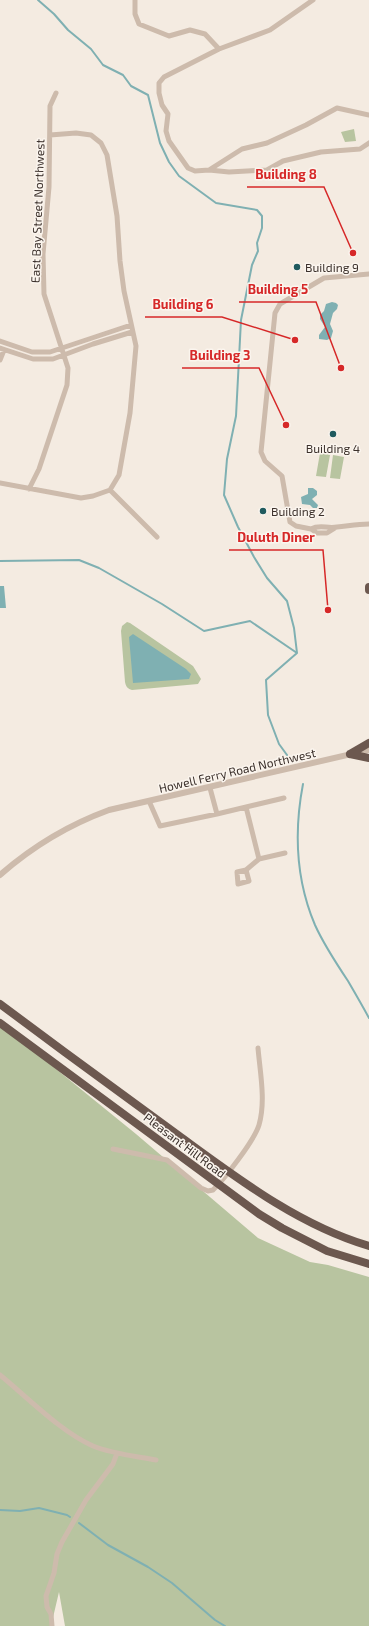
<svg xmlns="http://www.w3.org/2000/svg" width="369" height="1626" viewBox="0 0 369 1626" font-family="'Exo 2',sans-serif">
	<rect width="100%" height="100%" fill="#f4ebe1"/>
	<path fill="#b8c4a0" d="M354,129L356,141L345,142L341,132Z
		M320,453L330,455L326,477L316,476Z
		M333,455L344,457L340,479L330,478Z
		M127,622L130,623L193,666L201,679L198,684L132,690C128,689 126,687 125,682L121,631L122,626Z
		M0,1027L40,1056L136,1134L258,1238L310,1262L328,1265L369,1277V1626H65L59,1592L51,1626H0Z"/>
	<path fill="#7fb0b2" d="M332,302L336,303L338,305L337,309L333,313L330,324L333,331L331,338L327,340L319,339V335L325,327L320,319V315L324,311L326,304Z
		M308,488H313L317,491V495L312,499L318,505L317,508H313L310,505L302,504L301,497L308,494Z
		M0,586H4L6,608H0Z
		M133,634L186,669L191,674L189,679L133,683L129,637Z"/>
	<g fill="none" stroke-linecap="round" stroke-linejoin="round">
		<path stroke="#7fb0b2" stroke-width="2" d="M38,0L54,14L68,30L91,49L103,65L123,75L131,86L148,95L160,143L169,162L179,176L216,203L257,210L262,216V228L257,243L258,251L252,265L241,320L236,416L227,459L224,495L238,527L254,557L267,578L287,601L294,628L297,653
			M0,561L79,560L99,568L162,604L204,631L250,621L297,653
			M287,755L279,744L268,715L266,680L297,653
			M303,784C294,831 296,880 315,925C324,945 336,963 348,981C355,993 362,1005 369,1018
			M0,1510L20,1511L39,1508L67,1515L70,1517
			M79,1523L108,1545L148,1567L172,1583L215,1620L225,1626"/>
		<path stroke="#cdbbac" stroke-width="5" d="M135,0V14L139,24L169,36L190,30L205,34L219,49
			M313,0L270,30L219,49L164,77L159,83V93L162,105L168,114L166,131L169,141L188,168L195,171L209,170L229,172L267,170L283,161L321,152L360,149L369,143
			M209,170L242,149L267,143L306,125L337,108L369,115
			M0,341L32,352H50L131,325
			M0,348L33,359H53L93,344L132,332
			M0,360L4,350
			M0,483L81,498L93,496L110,490L119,475L130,413L136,346L124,291L120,261L117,216L107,155L101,143L91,135L76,133L50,135
			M29,489L39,469L67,385L68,368L44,294L43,254L49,187L50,106L56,93
			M110,490L157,537
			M335,528L327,533H317L311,529L296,526L290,522L282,476L265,461L261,452L275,313L280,304L324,278L369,274
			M311,529C320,524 327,529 337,527C348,526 357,524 369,524
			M210,788L217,814L284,798
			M149,801L160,826L217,814
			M246,807L259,859L285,853
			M246,870L249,881L238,884L237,872L246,870L259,859
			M113,1149L167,1160L201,1188L208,1191L213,1190C225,1178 254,1141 259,1125C266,1101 260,1072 258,1048
			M0,1375C27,1397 61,1432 93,1446C113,1454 135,1456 156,1460
			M52,1626L51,1614L47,1607L46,1596L54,1573L57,1554L62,1542L86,1500L113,1464L117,1453"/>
		<path stroke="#cdbbac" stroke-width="6" d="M0,875C33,846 68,825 109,810L369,750"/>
		<path stroke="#6c584f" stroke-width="8" d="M369,587V590
			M350,754L369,743
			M350,754L369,758
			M0,1004C59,1048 119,1092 178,1135C237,1178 298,1225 369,1246
			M0,1023L259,1214L282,1228L327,1251L369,1264"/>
	</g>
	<g fill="#1f5a5e" stroke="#fbf5ee" stroke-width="1.5">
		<circle cx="297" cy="267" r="4"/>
		<circle cx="333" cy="434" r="4"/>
		<circle cx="263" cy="511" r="4"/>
	</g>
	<g text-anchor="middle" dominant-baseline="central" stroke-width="3" stroke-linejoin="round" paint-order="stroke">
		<g font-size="12" fill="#3b302b" stroke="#fbf5ee">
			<text transform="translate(37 211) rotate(-88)">East Bay Street Northwest</text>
			<text transform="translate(237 770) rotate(-13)">Howell Ferry Road Northwest</text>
			<text transform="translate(185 1145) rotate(37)">Pleasant Hill Road</text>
		</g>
		<g font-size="12" fill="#3b302b" stroke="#fbf5ee" text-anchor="start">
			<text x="305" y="267">Building 9</text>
			<text x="333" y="448" text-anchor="middle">Building 4</text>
			<text x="271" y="511">Building 2</text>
		</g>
	</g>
	<path fill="none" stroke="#d62828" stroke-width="1.5" d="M353 253L324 187H247M341 368L316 302H239M295 340L222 317H145M286 425L259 368H182M328 610L323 550H229"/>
	<g fill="#d62828" stroke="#fbf5ee" stroke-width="1.5">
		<circle cx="353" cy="253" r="4"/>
		<circle cx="341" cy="368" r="4"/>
		<circle cx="295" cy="340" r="4"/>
		<circle cx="286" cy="425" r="4"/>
		<circle cx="328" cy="610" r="4"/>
	</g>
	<g font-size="13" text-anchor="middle" font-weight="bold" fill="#d62828" stroke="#fbf5ee" stroke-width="3" stroke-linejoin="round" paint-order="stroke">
		<text x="286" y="179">Building 8</text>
		<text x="278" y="294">Building 5</text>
		<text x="183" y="309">Building 6</text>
		<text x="220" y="360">Building 3</text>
		<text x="276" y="542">Duluth Diner</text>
	</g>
</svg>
